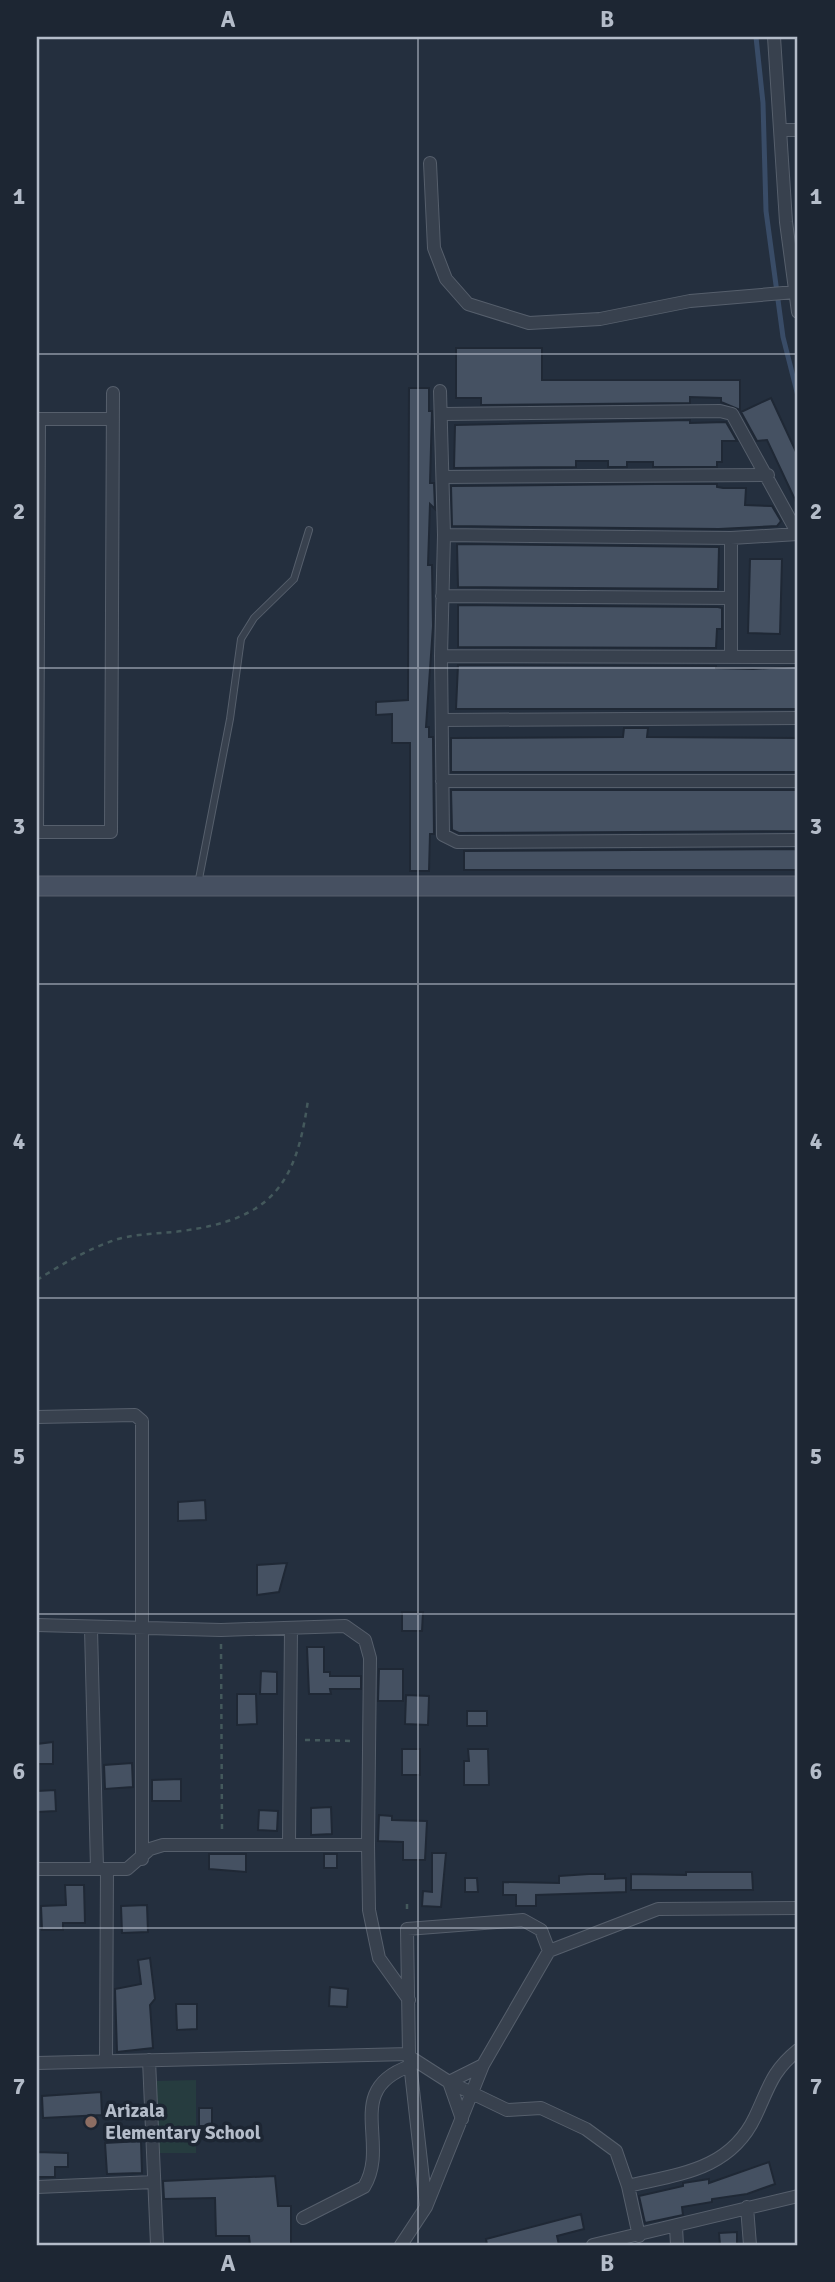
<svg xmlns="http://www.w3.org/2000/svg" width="835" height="2282" viewBox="0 0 835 2282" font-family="Signika,sans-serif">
	<rect width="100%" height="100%" fill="#242f3e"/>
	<path fill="#263c3f" d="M196,2080V2153H157L156,2081Z"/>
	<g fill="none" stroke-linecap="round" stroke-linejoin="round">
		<path stroke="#394c67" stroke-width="5" d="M756,37L763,103L766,211L783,337L798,396"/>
	</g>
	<path fill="#455162" stroke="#1f2835" stroke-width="2" d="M456,348H542V380H740V410L721,402V398L690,397V403L481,405V398H456Z
		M409,388H429V411H432L430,483H434L435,509L430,504L428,565H432L433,626L426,727H429V737H433L434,834H430L429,871H410V743H392V714L376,715V702L408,700Z
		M771,398L798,456V506L767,440L757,441L741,412Z
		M690,420V423L726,422L737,441H722V462H717V467H653V462H627V467H608V461H576V467L454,468L455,425Z
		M654,484H717V487L723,488H746L745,505L772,506L781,521L777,526L719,529L452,526L451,486Z
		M457,544L719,547L718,589L458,587Z
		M750,559H782L780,634L748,633Z
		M458,605L718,607L722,608V629H717L716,648L458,647Z
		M458,665L716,666V668L753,669L798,666V709H456Z
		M624,728H648L647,737L798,738V772H451V738L623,737Z
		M451,790H798V831L459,833L452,830Z
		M798,849V870H464V851Z
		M205,1500L206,1520L178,1521V1502Z
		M287,1563L279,1592L257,1595V1565Z
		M402,1612H423L422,1631H402Z
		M307,1647H324V1672H330V1676H361V1689H330L331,1694H309Z
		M379,1669H403V1701H378Z
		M261,1671L277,1672V1694H260Z
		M237,1694H256L257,1724L237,1725Z
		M406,1695L429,1696L428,1725L405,1724Z
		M467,1711H487V1726H467Z
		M53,1742V1764H37V1744Z
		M402,1749H420V1775H402Z
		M468,1749H488L489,1785H464V1761H469Z
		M132,1763L133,1787L105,1789L104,1765Z
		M181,1779V1801H152V1780Z
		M55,1790L56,1811L37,1812V1791Z
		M331,1807L332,1834L311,1835V1808Z
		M259,1810L278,1811L277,1831L258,1830Z
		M379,1815L392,1816V1820L427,1821L425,1860H403V1842L378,1841Z
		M432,1853H446L441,1907L422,1906L423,1891L432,1892Z
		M209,1854H246V1872L209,1869Z
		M324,1854H337V1868H324Z
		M686,1872H752L753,1890H631V1874L686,1875Z
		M589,1874H605V1879L626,1878V1892L536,1895V1906H516V1895H503V1882L559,1883V1876Z
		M465,1878H477L478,1892H465Z
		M65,1885H84L85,1923H63V1930H42L41,1906L66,1905Z
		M147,1905L148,1932L122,1933L121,1906Z
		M150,1958L155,1999L150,2005L153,2048L117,2052L115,1989L141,1984L138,1960Z
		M330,1987L348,1989L347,2007L329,2006Z
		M176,2004H197V2029L177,2030Z
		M101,2092L102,2115L43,2118L42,2096Z
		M199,2108H212V2126H199Z
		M141,2141L142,2173L107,2174L105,2143Z
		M37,2152L68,2153V2167H55V2177H37Z
		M769,2162L775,2184L747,2194L712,2199V2202L682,2207L683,2215L645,2223L639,2196L683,2186V2183L709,2179V2183Z
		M275,2176L278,2206H291V2245H250L249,2236H216L215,2198L164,2199L163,2181Z
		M581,2214L584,2229L557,2236L559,2245H487L486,2239Z
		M737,2232V2245H720L719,2233Z"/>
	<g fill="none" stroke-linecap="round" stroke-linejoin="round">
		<defs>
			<path id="lane" d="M198,884L230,719L241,639L254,618L294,579L309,530"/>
			<path id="street" d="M774,37L786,222L798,312
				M781,130H798
				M430,163L434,248L446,279L468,304L529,323L600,319L690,301L795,292
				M440,391L444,535L441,656L443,835L457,842L798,840
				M443,414L720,411L732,414L798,534
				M37,419H113
				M443,477L768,475
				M444,535L731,538L798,534
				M731,538V657
				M442,596L730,598
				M441,656L798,657
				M443,720L798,718
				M442,781H798
				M37,832H111L113,393
				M37,832L39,419
				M37,1417L135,1415L142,1421V1859
				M37,1625L221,1630L345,1626L365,1640L370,1658L368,1845H163L150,1849L127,1869H37
				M91,1629L97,1868
				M289,1843L291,1629
				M368,1845L369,1910L379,1958L409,2000
				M549,1951L658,1909L798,1908
				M410,2057L449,2082L507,2110L541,2108L586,2129L616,2151L628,2186
				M149,2060L157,2245
				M106,2061L107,1869
				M37,2063L409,2054L426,2206
				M462,2119L449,2082L483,2065
				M37,2187L154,2182
				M747,2207L750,2245
				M303,2218L364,2187C391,2143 342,2090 410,2066
				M676,2227L677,2245
				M639,2236L628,2186C679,2174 730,2170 755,2117C769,2088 771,2072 798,2050
				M401,2245L426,2207L483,2065L549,1951L541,1930L523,1920L407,1929L409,2054
				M593,2245L798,2196"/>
			<path id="secondary" d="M37,886H798"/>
		</defs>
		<use href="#lane" stroke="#565f6c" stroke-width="8"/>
		<use href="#street" stroke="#565f6c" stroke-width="14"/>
		<use href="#secondary" stroke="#565f6c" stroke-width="21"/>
		<path stroke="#44595c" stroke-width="2.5" stroke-dasharray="5 5" stroke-linecap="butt" d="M37,1280C62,1264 90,1248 118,1239C140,1233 160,1234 182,1231C271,1219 296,1186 308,1100
			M221,1644L222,1829
			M305,1740L354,1741
			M407,1904V1914"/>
		<use href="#lane" stroke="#38414e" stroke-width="6"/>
		<use href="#street" stroke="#38414e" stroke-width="12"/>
		<use href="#secondary" stroke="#465061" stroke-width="19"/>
	</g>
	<path fill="none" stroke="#b4bcc9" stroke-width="2" stroke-opacity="0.55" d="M418,37V2245M37,354H798M37,668H798M37,984H798M37,1298H798M37,1614H798M37,1928H798"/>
	<circle fill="#8d6e63" stroke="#1d2633" stroke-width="2.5" cx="91" cy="2122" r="7"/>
	<g text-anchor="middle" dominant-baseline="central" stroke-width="7" stroke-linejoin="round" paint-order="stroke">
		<g font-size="19" font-weight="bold" fill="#b4bcc9" stroke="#1d2633" text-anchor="start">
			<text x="105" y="2111">Arizala<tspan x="105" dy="22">Elementary School</tspan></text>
		</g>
	</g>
	<rect width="835" height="2282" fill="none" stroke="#1d2633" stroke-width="77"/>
	<rect x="38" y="38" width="758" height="2206" fill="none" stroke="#b4bcc9" stroke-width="2.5"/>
	<g font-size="23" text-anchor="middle" font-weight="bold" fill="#b4bcc9">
		<text x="228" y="27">A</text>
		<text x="607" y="27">B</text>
		<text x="19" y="204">1</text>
		<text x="816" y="204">1</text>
		<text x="19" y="519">2</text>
		<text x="816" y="519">2</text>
		<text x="19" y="834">3</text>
		<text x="816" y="834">3</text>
		<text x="19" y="1149">4</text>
		<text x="816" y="1149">4</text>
		<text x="19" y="1464">5</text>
		<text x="816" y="1464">5</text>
		<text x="19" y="1779">6</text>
		<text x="816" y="1779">6</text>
		<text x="19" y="2094">7</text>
		<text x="816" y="2094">7</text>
		<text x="228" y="2271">A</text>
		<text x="607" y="2271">B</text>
	</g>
</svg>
